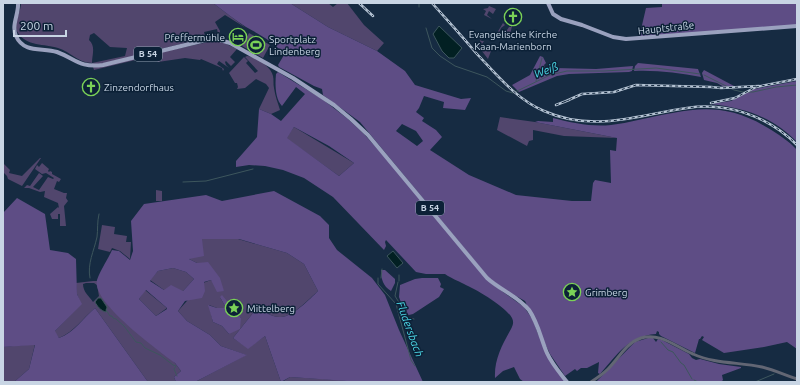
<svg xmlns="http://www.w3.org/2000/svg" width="800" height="385" viewBox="0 0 800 385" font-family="Ubuntu,sans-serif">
	<rect width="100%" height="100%" fill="#162b42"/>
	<path fill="#51466d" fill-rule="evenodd" d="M21,3H213L246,28L225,15L215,22L220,31L219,36L218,37L205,38L93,66L92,63C78,63 71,52 58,48C45,44 26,46 18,33C12,24 21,13 21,3ZM217,29L218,34L205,36L204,32ZM94,33L110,47L127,48L125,56L92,63C92,55 96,46 89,40L90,35Z
		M290,3H328L333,7L338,3H347L364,25L384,43L377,51L328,27Z
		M489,6L496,9L493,14L489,11L487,15L492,19L484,15L486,11L483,9L488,8Z
		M507,19L513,22L509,39L497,33L503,23L505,25L501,28L499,33L503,35L505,30H507L509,27H511L512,23L507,21L505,22Z
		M249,33L270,45L263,58L242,46Z
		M482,37L481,41H484L481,46L485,48V49L491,51L488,59L478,46Z
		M213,41L222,42L237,49L230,57L235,62L231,66L226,61L225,62L226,65L229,68L219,61L217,64L224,69L223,71L222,68L201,59L200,60L185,58L158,62L156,59V55L94,70L93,67Z
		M247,56C256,57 271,66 273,76C274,80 273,84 274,88C275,96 278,103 280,110L271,114L259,109L269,88L266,84L256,79L245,88L237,89L238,87L237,83H235L229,73L244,57L248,61L246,63L255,73L258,71L245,57Z
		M500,117L535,122L617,138L564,136L533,130V140L529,141L527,146L497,130Z
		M294,127L354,163L339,176L286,138Z
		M40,158H41L22,186L8,179L7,176L3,172V163L10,170L9,173L22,176Z
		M42,163L49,169L48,171L49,172L50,171L52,172V174L61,179L59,182L57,181L54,189L64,193H67L66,198L68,201L64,206L66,226H60V214H58V219H52L50,214L58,207L59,208L58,203L44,197L45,191L40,192L29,188H24L27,185L30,186L39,173L43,176L33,187L39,190L48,177L53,179L54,178L46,173L42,174L35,169L37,165L39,167Z
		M156,190L162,191V201H156Z
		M102,225L115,227L114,234L127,236L126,242H131L130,259L120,251L112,248L110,252L98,249Z
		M202,239H238L287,253L304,264L318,291C309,299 292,317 281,317C273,318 263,311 257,308L233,338L248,348L265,336L281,382H195L246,355L221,346L210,335L187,321L178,311L203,283L211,280L224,291L197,263L189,259ZM220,297L241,318L229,334L222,326L213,322L209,305L217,308H226Z
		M173,268L186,272L194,279L183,291L164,290L150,280L158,271Z
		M93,281H97L98,287L175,363L181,371L174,377L176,382H148L95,308C82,319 75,331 59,338L54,332L81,304L77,294L76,283ZM86,283H94L97,285L99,296L93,302C89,296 83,292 83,284Z
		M145,290L167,308L156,316L139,299Z
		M35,344L29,369L14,382H3V347Z
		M290,377L355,381L361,382H282Z"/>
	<path fill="#5e4d85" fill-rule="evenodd" d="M213,3H290L328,27L377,51L405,71L415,85L461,99L471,98L465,110L443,108L444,102L424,96L419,108L416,112L424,118L422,121L436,130L442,137L430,150L469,175L516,195L572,201H591L593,183L595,180L611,183L610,150L616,151L617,138L535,122L538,121L553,122V118C573,123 591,127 611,125C620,124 629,122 638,120C688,110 720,99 768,128C778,134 789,141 797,150V349L787,342L764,347L724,353L702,340L704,337L702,336L700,339H699L695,353L661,336L659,334V332L657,331L656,334C628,336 618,354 600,374L598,373L599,362L587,368H581L577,371L575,369L565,376L550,354L525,301L507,291L489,278L360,122L323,95L322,89L314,86L279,67L278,65L284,55C275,42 260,35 246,27C235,20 224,11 213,3ZM402,124L416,131L423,141L417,146L396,131Z
		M662,3H797V25L639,38L646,8L662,7Z
		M540,56L543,57L546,63L544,65L545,68L548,71L555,68L596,69L633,66L632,71L629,72L569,74L557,76L519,92L512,85L530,75Z
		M638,63L698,69L701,77C679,73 657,70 634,71L635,66Z
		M704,70L734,86L724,87L717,83L704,80L702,73Z
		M278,72L322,99L348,119L364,134L390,163L492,284L524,307L533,320L538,334L565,382H524L520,379L514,367L503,371L495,378C494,360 502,345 511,329C513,325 514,322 512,318C505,306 477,290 464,284C457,280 452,279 445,274H426L416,272L386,240L385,242L386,246L384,250L333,197L304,178L283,170L265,166L249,165L236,167V161L257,137L259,109L271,114L281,121L305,94L296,87L282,106C275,99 275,84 276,74ZM294,127L329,146L354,163L339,176L287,138Z
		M797,81V142C773,117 745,108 711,104L731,101L754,89Z
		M274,191L320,216L329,225V238L337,250L372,278L385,295L399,330L423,382H361L290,377L281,382L265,336L248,349L233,338L257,308C263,311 273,318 281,317C292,317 310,299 318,291L304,264L287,253L239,239H202L204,256L189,259L197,263L208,262L220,278L224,291L217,292L211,280L204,282L205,291L202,298L185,301L178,311L187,321L210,335L221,346L247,355L195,382H176L174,377L181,371L175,363C158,350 91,302 97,280C100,271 108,259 112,250L119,251L130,260L133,251L131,221L144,204L206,195L222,201ZM173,268L186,272L194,279L183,291L171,285L164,290L150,281L158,271ZM146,290L167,308V309L156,316L139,299Z
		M17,198L45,214L50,250L68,253L76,259L77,294L82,304L55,331L59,338C75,332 83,318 95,308L148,382H14L29,369L35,345L3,347V213Z
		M381,270H385L395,279V283L391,291C383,286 381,279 381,270Z
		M422,278H438L441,284L440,287L444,289L439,297L413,314L409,315L405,313L399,297L400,285L415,279Z
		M222,295L241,318L240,329L229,334L222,326L213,322L208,305L217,308H226L220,297Z
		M648,338H653L656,342L658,339L662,340L689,354L692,358L696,360L700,359L719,364L741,367V368L722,375L723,380L721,382H596L631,346L635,342Z"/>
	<path fill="#022023" stroke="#3d565d" d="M439,26L462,48L454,58H449L442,51L433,34Z
		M393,251L403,263L397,268L387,256Z
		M98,298H101L107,307L106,312C101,311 97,306 95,302Z"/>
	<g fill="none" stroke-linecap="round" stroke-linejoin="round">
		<path stroke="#3d565d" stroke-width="1" d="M419,3V7
			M426,28L432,48L440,56L455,66L487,77L506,91L513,93L550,75L567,71H604L656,68L700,74
			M704,75L734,90L743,92H753L776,87L797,85
			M536,81L542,58
			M183,182L206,181L253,169
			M399,275V281
			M90,278C87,264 94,251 97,237C98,230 97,222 99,214
			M378,278V284L396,304L411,360L415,366
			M381,278L382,269
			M398,282L395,296L400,304L405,317L408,318
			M106,310L110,316H112L113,318L116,319L124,326L136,342L141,343L145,348L160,355L173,365L176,366L174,369L177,376
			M410,318L414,319
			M661,342L668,350L673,352L681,363L684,365L692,379
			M694,380L698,382
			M755,382L774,374"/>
		<path stroke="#626674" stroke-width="3" d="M591,382C597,378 603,374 608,369C619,358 626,343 641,338C660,332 676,347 693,354C715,364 739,362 762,367C774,370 785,375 797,379"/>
		<path stroke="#9aa1be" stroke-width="4" d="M18,3C19,14 11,25 16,36C24,54 43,47 57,52C76,59 79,68 103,65L206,40H220L230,43L293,78L334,105L351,119L368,135L487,278C500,290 518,296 529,310C538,323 541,339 547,353C552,364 560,373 567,382
			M548,3L553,14L561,19L582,25L613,37L626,39L797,26"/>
		<defs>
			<path id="rail" d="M359,3L373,16
				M432,3C447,20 462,36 476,53C497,75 516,99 544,111C594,133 637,115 687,108C727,102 768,116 797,145
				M564,102L582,94L614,92L636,85L711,87L721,88L759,86
				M711,103L735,98L756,87L797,79
				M556,105L569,100"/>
		</defs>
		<use href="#rail" stroke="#b4c2d2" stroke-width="2.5"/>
		<use href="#rail" stroke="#0c2137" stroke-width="1" stroke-dasharray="3" stroke-linecap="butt"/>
	</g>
	<defs>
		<symbol id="church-ring" viewBox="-11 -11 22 22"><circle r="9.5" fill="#0c2137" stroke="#7ad157" stroke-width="1.5"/><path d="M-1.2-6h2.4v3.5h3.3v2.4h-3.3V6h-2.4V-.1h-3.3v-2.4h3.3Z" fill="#7ad157"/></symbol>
		<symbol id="hotel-ring" viewBox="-11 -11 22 22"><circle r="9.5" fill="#0c2137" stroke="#7ad157" stroke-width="1.5"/><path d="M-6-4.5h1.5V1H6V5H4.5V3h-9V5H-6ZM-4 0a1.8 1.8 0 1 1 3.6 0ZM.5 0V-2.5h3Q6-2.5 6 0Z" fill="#7ad157"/></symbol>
		<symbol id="stadium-ring" viewBox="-11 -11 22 22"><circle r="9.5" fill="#0c2137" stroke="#7ad157" stroke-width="1.5"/><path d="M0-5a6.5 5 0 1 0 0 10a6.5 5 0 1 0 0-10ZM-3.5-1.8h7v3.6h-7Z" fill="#7ad157"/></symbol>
		<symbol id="sight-ring" viewBox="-11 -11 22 22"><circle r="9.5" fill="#0c2137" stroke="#7ad157" stroke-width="1.5"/><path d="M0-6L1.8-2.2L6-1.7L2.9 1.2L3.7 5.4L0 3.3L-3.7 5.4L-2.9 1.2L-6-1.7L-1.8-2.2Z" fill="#7ad157"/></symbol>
	</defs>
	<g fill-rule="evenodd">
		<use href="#church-ring" x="503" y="7" width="20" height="20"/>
		<use href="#hotel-ring" x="228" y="27" width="20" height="20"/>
		<use href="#stadium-ring" x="246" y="35" width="20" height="20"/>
		<use href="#church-ring" x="81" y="77" width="20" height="20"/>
		<use href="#sight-ring" x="562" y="282" width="20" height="20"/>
		<use href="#sight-ring" x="224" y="298" width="20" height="20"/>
	</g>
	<g text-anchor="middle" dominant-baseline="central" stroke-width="3" stroke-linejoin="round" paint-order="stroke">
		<g fill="#0c2137" stroke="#909fb0" stroke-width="1">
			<rect x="134" y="47" width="28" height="14" rx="3"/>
			<rect x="416" y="201" width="28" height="14" rx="3"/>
		</g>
		<g font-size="9" font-weight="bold" fill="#c8d5e4">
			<text x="148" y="54">B 54</text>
			<text x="430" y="208">B 54</text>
		</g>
		<g font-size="10" fill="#c8d5e4" stroke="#0c2137">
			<text transform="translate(666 28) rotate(-6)">Hauptstraße</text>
		</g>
		<g font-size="10" fill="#c8d5e4" stroke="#0c2137" text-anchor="start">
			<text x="513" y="34" text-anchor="middle">Evangelische Kirche<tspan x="513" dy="12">Kaan-Marienborn</tspan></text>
			<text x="225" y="37" text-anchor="end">Pfeffermühle</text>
			<text x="269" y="39">Sportplatz<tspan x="269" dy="12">Lindenberg</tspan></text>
			<text x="104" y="87">Zinzendorfhaus</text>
			<text x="585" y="292">Grimberg</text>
			<text x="247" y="308">Mittelberg</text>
		</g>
		<g font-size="11" font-style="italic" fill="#4ddae9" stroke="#0c2137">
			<text transform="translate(546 70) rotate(-20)">Weiß</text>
			<text transform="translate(410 329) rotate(70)">Fludersbach</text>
		</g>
	</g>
	<rect width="800" height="385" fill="none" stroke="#c8d5e4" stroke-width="8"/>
	<path d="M14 30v6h52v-6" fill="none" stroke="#c8d5e4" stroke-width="2"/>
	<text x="20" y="30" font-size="12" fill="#c8d5e4" stroke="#0c2137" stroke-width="3" paint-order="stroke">200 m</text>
</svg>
